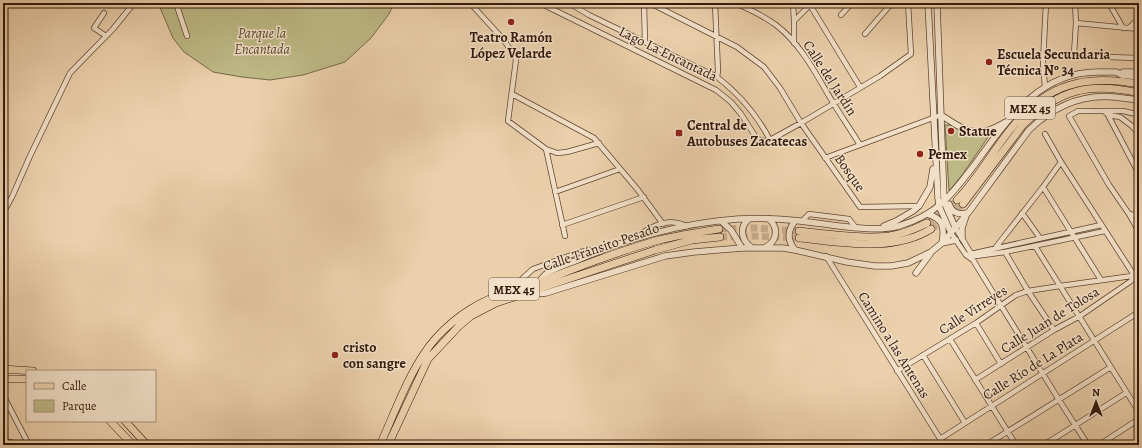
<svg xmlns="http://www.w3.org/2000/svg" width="1142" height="448" viewBox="0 0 1142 448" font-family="Alegreya,serif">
	<rect width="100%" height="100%" fill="#ebd0ab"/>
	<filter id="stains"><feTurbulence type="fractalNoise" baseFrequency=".005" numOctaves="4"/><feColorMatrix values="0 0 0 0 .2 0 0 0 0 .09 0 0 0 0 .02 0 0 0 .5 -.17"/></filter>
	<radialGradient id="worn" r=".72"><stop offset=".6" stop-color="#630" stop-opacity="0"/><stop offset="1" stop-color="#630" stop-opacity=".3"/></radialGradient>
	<path fill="#bdb985" stroke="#786949" d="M158,3H394L389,14L371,38L345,62L303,75L270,80L242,77L213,72L184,52L173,38Z
		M945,125H950L978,134L991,133L962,175L949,191Z"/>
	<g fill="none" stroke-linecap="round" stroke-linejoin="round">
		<path stroke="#c6ab8b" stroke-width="7" stroke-dasharray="7 3.5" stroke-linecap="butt" d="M927,223L946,211L957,200
			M719,229L753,228L799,231
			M931,229L948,218L963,204
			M720,237L752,236L799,238"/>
		<defs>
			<path id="minor" d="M176,3L187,36
				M470,3L503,39L515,56L516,60L508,121L546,149L565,236
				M540,3L716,90L731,102L741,114L757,139L764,141L770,140L801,123L880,76L911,54L908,3
				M569,3L589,15L717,77C739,94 757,115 770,140
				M644,3L645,42
				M650,3L737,47L764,67L780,88L801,123L860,207L919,206
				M715,3L718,71L717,77
				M735,3C749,9 764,16 776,25C801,44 816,74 832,101C841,116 851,130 860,145
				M793,3L794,21
				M1075,3L1076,23L1074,54L1076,56L1139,58
				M1109,3L1123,28
				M810,5L860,87
				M104,13L94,28L106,36
				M841,15L852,3
				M1076,23L1139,29
				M1129,28L1134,23L1139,19
				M865,34L892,3
				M794,43V21L811,4
				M1045,87L1043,62L1046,3
				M512,94L594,138L638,190L663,224
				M1104,111H1123L1136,114L1139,120
				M1108,115L1139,174
				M1045,134L1061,162L1139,283
				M1139,134L1132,126L1120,117L1108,115L1104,111H1078L1069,116L1109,185L1129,214L1139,216
				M546,149L557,153L567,152L599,143
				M825,158L941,115
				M1043,187L1101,280
				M555,192L620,169
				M3,213L12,197L30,156L70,73L113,29L134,3
				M1022,213L1040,238
				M1129,214L1139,232
				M802,221L809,214L849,219L856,228
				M562,225L644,197
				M955,227L972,255
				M951,233L966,255L973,260L1059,400L1088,445
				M632,239C645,231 662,219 677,223C680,223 684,225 687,226
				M1035,246L1139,412
				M996,247L1043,187L1061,162
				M1005,252L1028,291L1054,330
				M966,255L1101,225
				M826,256L944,445
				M969,257L1005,252L1105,231
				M512,290L523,278L533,269L580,252L591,250L599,251
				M976,323L1001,364
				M950,339L1016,445
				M923,355L965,423
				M897,371L976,323L1016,295L1028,291L1060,286L1139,275
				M975,380L1054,330L1080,316L1131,281L1135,276
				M3,395L29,445
				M940,439L1139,312
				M3,441L25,445
				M986,445L1111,367
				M1044,445L1126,393
				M1099,445L1139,419"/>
			<path id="tertiary" d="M928,3L938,198L939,206L951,233
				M937,3L944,202L955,227
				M1123,72H1139
				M941,115C955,124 968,135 986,131C993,129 1000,125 1006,122
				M949,204C952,213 959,215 967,213
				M927,214C943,218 945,228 942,243L956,240
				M749,219C739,227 741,240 751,247
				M721,221L731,230L742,248
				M795,221C787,231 787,240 795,250
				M884,226L896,221L913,211L919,206L930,187L933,169
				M962,238V228L966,216
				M766,247C777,241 779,228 769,219
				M916,273L930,254
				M539,282C541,279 544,276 546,274C552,269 571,263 580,259C639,234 710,215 775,219C796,220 817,223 839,226C858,228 880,231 899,226C936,215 950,197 972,168C1005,124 1037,71 1099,72C1104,72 1111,72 1116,72C1118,73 1120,74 1122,75C1128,76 1133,76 1139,77
				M527,295L546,293L665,256L694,252L742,248H783L795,250L847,262L875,266H891L908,263L931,252L942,243L968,213L1029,130C1053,107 1081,94 1114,97C1122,98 1131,99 1139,100"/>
			<path id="primary" d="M957,200C982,174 998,140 1023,115C1056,80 1094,76 1139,84
				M963,204L1023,125C1059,89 1090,82 1139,93
				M799,231C828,234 861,239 889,236C903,234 915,229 927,223
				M799,238C842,242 892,253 931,229
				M3,369L33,371
				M3,379H27
				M110,421L133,445
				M125,421L147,445
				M380,445C396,410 411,366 436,338C458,314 482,300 513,290C524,286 536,283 547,279C584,265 621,250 659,240C679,235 699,232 719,229
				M388,445L428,359L459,326L471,316L496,303L655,250L692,240L720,237"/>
		</defs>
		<use href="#minor" stroke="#614734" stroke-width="6"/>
		<use href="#tertiary" stroke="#614734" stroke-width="7"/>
		<use href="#primary" stroke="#33190d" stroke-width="8"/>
		<use href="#minor" stroke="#f2e0c8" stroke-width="4.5"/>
		<use href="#tertiary" stroke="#f2e0c8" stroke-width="5.5"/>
		<use href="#primary" stroke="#ebd0ab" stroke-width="7"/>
	</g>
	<g fill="#8f2418" stroke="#f2e0c8" stroke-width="1.5">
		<circle cx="511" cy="22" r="4"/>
		<circle cx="989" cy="62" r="4"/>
		<circle cx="951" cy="131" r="4"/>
		<rect x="675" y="129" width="8" height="8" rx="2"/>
		<circle cx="920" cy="154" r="4"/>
		<circle cx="335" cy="355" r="4"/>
	</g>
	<g text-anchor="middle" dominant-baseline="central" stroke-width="3" stroke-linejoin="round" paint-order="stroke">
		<g fill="#f2e0c8" stroke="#6c5545" stroke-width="1">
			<rect x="1005" y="97" width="50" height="22" rx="3"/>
			<rect x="489" y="278" width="50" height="22" rx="3"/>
		</g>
		<g font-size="13" font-weight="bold" fill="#33190d">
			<text x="1030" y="108">MEX 45</text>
			<text x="514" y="289">MEX 45</text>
		</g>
		<g font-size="14" font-style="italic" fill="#5c4931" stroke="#f2e0c8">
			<text x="262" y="33">Parque la<tspan x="262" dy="16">Encantada</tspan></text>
		</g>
		<g font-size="14" font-weight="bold" fill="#33190d" stroke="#f2e0c8" text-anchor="start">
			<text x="511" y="37" text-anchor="middle">Teatro Ramón<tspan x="511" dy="16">López Velarde</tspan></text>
			<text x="997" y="54">Escuela Secundaria<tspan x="997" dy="16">Técnica Nº 34</tspan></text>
			<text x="687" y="125">Central de<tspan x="687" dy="16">Autobuses Zacatecas</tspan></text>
			<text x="959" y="131">Statue</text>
			<text x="928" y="154">Pemex</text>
			<text x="343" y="347">cristo<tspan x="343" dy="16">con sangre</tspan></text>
		</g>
		<g font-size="14" fill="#33190d" stroke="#f2e0c8">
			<text transform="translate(668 54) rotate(26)">Lago La Encantada</text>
			<text transform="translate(830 78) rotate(57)">Calle del Jardín</text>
			<text transform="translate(850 173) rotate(55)">Bosque</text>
			<text transform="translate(601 247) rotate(-19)">Calle Tránsito Pesado</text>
			<text transform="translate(973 310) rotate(-33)">Calle Virreyes</text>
			<text transform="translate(1050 320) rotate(-32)">Calle Juan de Tolosa</text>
			<text transform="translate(894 345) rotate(58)">Camino a las Antenas</text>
			<text transform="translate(1033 366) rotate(-32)">Calle Río de La Plata</text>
		</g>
	</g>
	<rect width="1142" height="448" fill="none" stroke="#ebd0ab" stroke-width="16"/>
	<rect x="4" y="4" width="1134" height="440" fill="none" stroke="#33190d" stroke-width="2"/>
	<rect x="8" y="8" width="1126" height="432" fill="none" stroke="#33190d"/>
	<rect x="26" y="370" width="130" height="52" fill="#f2e0c8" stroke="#a6907d"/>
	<rect x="34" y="383" width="20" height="6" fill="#ebd0ab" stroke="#a6907d"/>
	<text x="62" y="390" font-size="12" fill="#33190d">Calle</text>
	<rect x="34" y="400" width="20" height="12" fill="#bdb985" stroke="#a6907d"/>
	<text x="62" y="410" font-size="12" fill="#33190d">Parque</text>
	<g transform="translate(1096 402)" stroke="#f2e0c8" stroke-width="3" paint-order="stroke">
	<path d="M0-3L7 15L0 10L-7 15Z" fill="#33190d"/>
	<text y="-6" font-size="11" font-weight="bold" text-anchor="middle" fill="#33190d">N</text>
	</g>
	<rect width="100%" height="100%" filter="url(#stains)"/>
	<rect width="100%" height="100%" fill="url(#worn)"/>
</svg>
